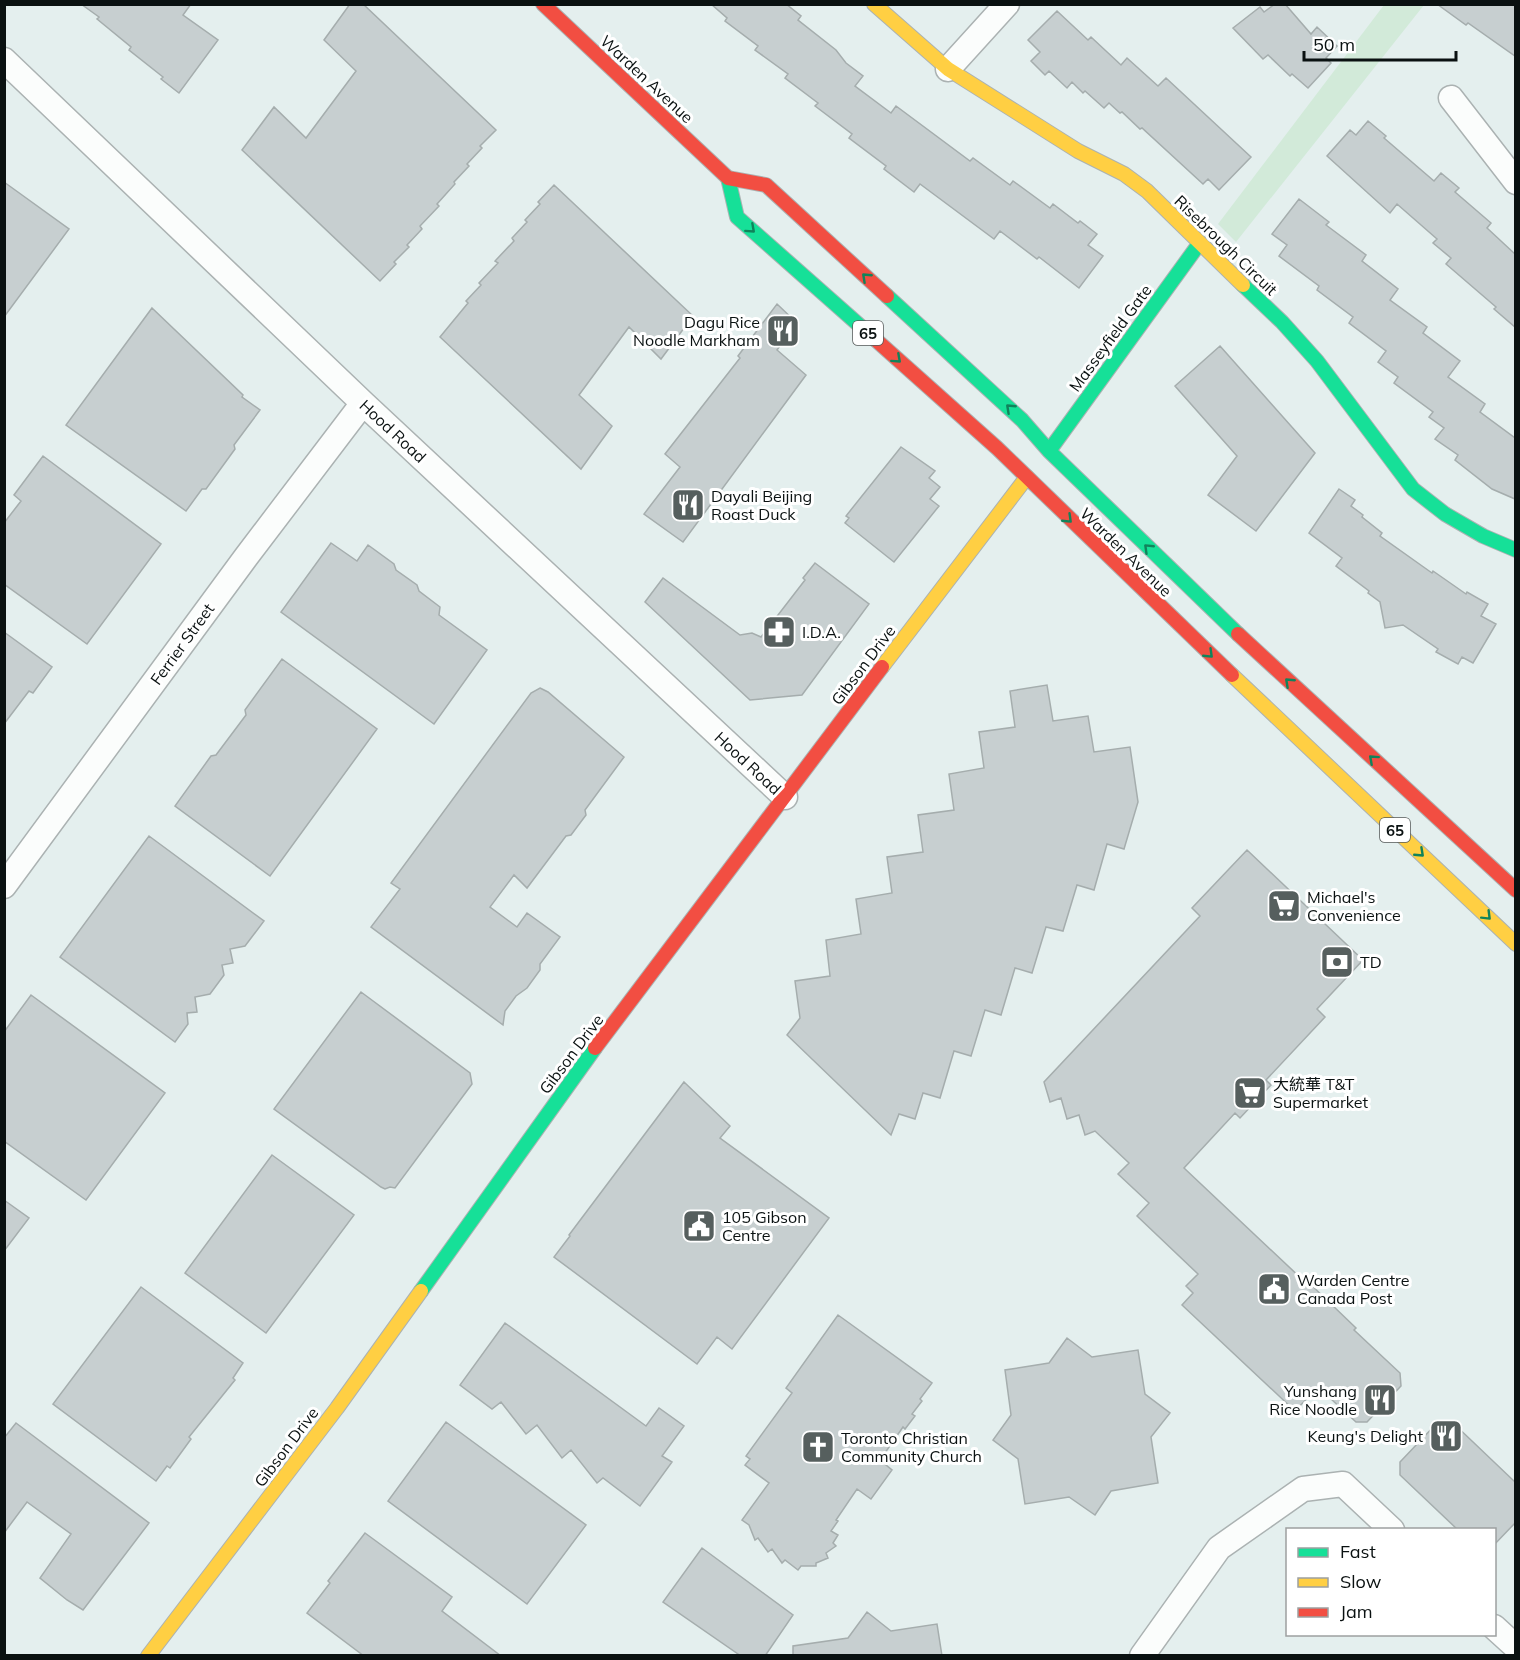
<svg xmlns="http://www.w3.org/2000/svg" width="1520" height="1660" viewBox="0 0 1520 1660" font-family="Mulish,'Noto Sans SC',sans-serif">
	<rect width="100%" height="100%" fill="#e4efee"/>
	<path fill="#d2ead9" d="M1384,5H1424L1236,242L1218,224Z"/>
	<path fill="#c7cfd0" stroke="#a5adad" stroke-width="1.5" d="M81,4H191L183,15L218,40L179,93L161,79L163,77L129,50L131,47L97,19L99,17Z
		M350,4H363L496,130L480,146L482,148L467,164L469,166L454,182L455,184L437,204L439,206L420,226L422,229L407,245L409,247L394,262L396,264L380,281L242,150L274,107L306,138L356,71L324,40Z
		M711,4H786L801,16L798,20L836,50L846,63L863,76L855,86L891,113L896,106L970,161L973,158L1010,185L1013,181L1050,208L1053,204L1078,223L1080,221L1097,234L1088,245L1103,256L1079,288L1039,257L1037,259L1000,231L994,239L920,184L914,192L884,169L886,166L849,138L852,134L815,106L818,103L785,78L788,74L755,50L758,46L725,21L727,18Z
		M1275,4H1285L1311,34L1317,27L1337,46L1326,58L1331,63L1308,88L1292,74L1290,76L1268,55L1263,59L1233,28L1260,7L1264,12Z
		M1437,4H1515V56L1468,23L1466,25Z
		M1057,11L1088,40L1091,37L1121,65L1127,58L1158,86L1166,78L1251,157L1219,190L1208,179L1203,184L1142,128L1140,129L1122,112L1120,113L1109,103L1104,108L1085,91L1083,93L1072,82L1067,88L1049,71L1045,75L1031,61L1040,52L1028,40Z
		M1368,121L1386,136L1384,138L1434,181L1441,173L1459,188L1455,192L1491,223L1487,228L1515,254V327L1494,309L1496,307L1446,264L1451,258L1433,243L1437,239L1397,204L1390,213L1327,156L1350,130L1356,135Z
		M4,182L69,229L4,317Z
		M554,185L693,316L661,359L629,327L579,395L612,426L581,469L440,337L468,303L466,301L481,285L479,283L498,263L495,261L514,241L512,238L527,222L525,220L540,204L538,202Z
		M1299,199L1329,222L1326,225L1366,255L1362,261L1398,289L1390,300L1427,327L1423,333L1460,361L1448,377L1485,404L1480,412L1515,438V499L1492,489L1455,460L1458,455L1435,439L1444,428L1429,417L1433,412L1394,383L1398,377L1378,362L1386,351L1349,323L1353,317L1317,290L1319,286L1279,256L1287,245L1272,234Z
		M777,304L797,323L777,350L806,375L683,542L644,514L680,467L665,454L740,358L738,356Z
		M152,308L243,395L242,397L260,410L234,445L235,449L206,489H202L186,511L66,425Z
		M1220,346L1315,453L1256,531L1208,495L1237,456L1175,386Z
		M901,447L935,471L929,478L940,487L930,499L939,506L894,562L845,523L849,518L846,516Z
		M43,456L161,544L87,644L4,584V523L21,501L14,495Z
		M1339,489L1355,500L1351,506L1363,515L1362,517L1382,533L1380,536L1432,573L1433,571L1466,594L1467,592L1488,604L1481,616L1496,624L1473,663L1462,657L1458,664L1436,652L1438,649L1403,625L1385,628L1380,602L1368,593L1369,591L1336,566L1342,558L1309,533Z
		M331,543L357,561L368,545L394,564L396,570L417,585L419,591L440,607L439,615L487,650L434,724L281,612Z
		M815,563L869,604L802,695L750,700L645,602L663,578L740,635L752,633L761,637L805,580L803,578Z
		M4,632L52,667L33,693L29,691L4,724Z
		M282,659L377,729L270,876L175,806L211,756L216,755L246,715L245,710Z
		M1047,685L1053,721L1088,716L1094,752L1130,747L1138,802L1124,849L1107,844L1094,890L1077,885L1063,931L1046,927L1032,973L1015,968L1001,1015L985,1010L971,1056L954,1051L940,1098L923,1093L915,1119L899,1114L891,1135L787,1035L800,1018L795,981L830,976L826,940L861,934L856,899L892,893L887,857L923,852L918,815L954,810L949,774L984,768L979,732L1015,727L1010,691Z
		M540,688L548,692L624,757L585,810L586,815L571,835L566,836L527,888L514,875L490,907L517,927L527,913L560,937L540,964V970L527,988L516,996L505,1011L503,1025L371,927L400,889L391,883L531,693Z
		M149,836L264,921L245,946L230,949L233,963L222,965L224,975L210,994L195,997L197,1012L187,1013L188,1024L175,1042L60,957Z
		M1247,850L1363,960L1317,1009L1325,1017L1266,1080L1271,1085L1240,1118L1235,1113L1184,1168L1305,1282L1306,1280L1356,1328L1354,1330L1400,1373L1401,1386L1367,1422H1356L1318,1387L1295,1411L1182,1305L1193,1293L1186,1286L1198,1274L1137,1216L1149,1203L1118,1174L1129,1163L1095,1131L1085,1135L1079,1115L1067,1119L1061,1098L1050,1102L1044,1082L1200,916L1192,908Z
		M361,992L470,1073L472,1084L395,1188L390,1187L385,1189L381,1187L274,1109Z
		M31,995L165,1093L86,1200L4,1141V1032Z
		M684,1082L730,1126L720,1138L829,1218L732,1349L717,1337L697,1364L554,1257L570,1236L569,1235Z
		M272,1155L354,1215L266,1333L185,1273Z
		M4,1200L29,1218L4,1251Z
		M141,1287L243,1363L233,1378L235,1380L189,1437L191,1439L170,1468L167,1466L156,1481L53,1404Z
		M838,1315L932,1383L920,1399L922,1401L912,1414L915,1416L905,1429L903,1427L880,1460L892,1470L871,1499L857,1489L836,1520L838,1521L831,1531L838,1535L833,1543L836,1546L826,1553L828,1558L816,1563V1566H801L798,1570L785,1560L782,1563L772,1549L768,1552L758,1538L755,1540L749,1525L742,1520L769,1483L745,1465L750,1459L746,1456L792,1393L786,1388Z
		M505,1323L646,1426L659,1408L684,1426L662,1456L672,1462L640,1506L603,1478L597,1483L571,1450L562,1458L537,1425L526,1434L501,1402L492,1409L460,1385Z
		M1067,1338L1092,1357L1138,1350L1145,1394L1170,1413L1151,1437L1158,1483L1111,1491L1095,1515L1069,1497L1025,1504L1018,1459L993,1440L1011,1415L1005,1370L1049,1363Z
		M1451,1421L1515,1482V1523L1494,1545V1530H1458L1400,1475V1462L1438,1422Z
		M446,1422L586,1525L527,1604L388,1501Z
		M16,1423L149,1523L83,1610L67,1600L40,1578L71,1534L27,1502L4,1533V1438Z
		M365,1533L452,1597L442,1611L501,1656H364L307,1613L330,1583L328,1581Z
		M702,1548L793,1615L765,1656H741L663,1602Z
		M867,1612L891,1631L937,1624L942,1656H793V1646L848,1638Z"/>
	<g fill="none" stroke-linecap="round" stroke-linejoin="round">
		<defs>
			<path id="street" d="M4,60L363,403L785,797
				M948,69L1007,4
				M1451,98L1516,182
				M4,886L246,557L363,403
				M1494,1627L1516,1647
				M1142,1656L1219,1548L1303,1489L1343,1484L1392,1530"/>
			<path id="fast" d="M728,178L737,217L876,340
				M1243,285L1282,322L1317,361L1413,489L1445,514L1483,536L1516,550
				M887,296L1022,420L1049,451L1238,634
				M1049,451L1199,244
				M421,1291L595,1048"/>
			<path id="slow" d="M874,4L948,69L1078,151L1124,174L1147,191L1243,285
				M882,667L1027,477
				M1232,675L1516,944
				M148,1656L337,1408L421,1291"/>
			<path id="jam" d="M543,4L728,178L766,185L887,296
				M876,340L997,448L1232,675
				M1238,634L1516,890
				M595,1048L882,667"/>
		</defs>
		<use href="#street" stroke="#abb2b2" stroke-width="27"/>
		<use href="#fast" stroke="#abb2b2" stroke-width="16"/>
		<use href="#slow" stroke="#abb2b2" stroke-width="16"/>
		<use href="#jam" stroke="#abb2b2" stroke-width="16"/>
		<use href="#street" stroke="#fbfdfc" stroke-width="24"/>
		<use href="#fast" stroke="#16e098" stroke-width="14"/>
		<use href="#slow" stroke="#ffcf43" stroke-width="14"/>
		<use href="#jam" stroke="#f24e42" stroke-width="14"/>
	</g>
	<defs><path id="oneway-chevron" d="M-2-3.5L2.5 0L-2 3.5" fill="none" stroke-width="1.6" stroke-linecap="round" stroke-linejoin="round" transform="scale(1.5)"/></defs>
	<g stroke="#11835b">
		<use href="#oneway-chevron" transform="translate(751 229) rotate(42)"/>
		<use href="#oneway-chevron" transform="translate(866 277) rotate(-137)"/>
		<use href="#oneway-chevron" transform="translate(897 359) rotate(42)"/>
		<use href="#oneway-chevron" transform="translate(1010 408) rotate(-137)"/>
		<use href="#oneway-chevron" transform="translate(1068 519) rotate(44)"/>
		<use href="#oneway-chevron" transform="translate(1148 548) rotate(-136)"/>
		<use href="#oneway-chevron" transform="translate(1209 654) rotate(44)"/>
		<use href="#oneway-chevron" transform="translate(1289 682) rotate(-137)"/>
		<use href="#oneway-chevron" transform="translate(1373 759) rotate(-138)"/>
		<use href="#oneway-chevron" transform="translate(1420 853) rotate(43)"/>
		<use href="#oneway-chevron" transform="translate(1487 916) rotate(45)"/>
	</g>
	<defs>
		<symbol id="restaurant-square" viewBox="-11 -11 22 22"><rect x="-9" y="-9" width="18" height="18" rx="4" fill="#565f5e" stroke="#fff"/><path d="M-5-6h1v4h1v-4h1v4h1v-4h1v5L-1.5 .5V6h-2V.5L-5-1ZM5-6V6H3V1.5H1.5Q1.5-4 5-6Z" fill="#fff"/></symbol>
		<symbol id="pharmacy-square" viewBox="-11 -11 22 22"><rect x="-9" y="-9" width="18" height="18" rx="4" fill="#565f5e" stroke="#fff"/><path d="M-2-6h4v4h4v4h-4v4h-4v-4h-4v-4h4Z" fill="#fff"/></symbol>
		<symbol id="supermarket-square" viewBox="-11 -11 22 22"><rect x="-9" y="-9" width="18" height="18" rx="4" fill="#565f5e" stroke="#fff"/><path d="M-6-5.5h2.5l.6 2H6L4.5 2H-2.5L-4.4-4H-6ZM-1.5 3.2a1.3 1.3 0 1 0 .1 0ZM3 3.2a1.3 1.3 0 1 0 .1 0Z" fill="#fff"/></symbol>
		<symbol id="bank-square" viewBox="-11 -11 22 22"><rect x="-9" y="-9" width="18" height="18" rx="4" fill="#565f5e" stroke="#fff"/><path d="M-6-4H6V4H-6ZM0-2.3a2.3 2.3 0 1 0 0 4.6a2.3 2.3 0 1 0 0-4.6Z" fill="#fff"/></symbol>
		<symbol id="civic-square" viewBox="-11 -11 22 22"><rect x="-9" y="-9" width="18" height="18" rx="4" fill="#565f5e" stroke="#fff"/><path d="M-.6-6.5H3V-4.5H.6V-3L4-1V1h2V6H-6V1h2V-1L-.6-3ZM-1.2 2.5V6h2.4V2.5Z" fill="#fff"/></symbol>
		<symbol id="church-square" viewBox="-11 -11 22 22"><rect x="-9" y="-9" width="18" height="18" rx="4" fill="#565f5e" stroke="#fff"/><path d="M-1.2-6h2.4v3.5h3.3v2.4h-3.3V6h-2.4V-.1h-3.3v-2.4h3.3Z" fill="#fff"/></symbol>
	</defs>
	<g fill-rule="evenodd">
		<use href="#restaurant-square" x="764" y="312" width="38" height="38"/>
		<use href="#restaurant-square" x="669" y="486" width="38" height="38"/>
		<use href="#pharmacy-square" x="760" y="613" width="38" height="38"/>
		<use href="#supermarket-square" x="1265" y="887" width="38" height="38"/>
		<use href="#bank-square" x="1318" y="943" width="38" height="38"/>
		<use href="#supermarket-square" x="1231" y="1074" width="38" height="38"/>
		<use href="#civic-square" x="680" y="1207" width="38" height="38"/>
		<use href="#civic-square" x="1255" y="1270" width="38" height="38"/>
		<use href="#restaurant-square" x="1361" y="1381" width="38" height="38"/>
		<use href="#restaurant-square" x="1427" y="1417" width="38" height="38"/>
		<use href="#church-square" x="799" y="1428" width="38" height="38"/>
	</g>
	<g text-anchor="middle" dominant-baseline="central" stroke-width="6" stroke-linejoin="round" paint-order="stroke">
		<g fill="#fff" stroke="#545858" stroke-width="1.5">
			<rect x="853" y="321" width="30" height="24" rx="4.5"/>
			<rect x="1380" y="818" width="30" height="24" rx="4.5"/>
		</g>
		<g font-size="15" font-weight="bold" fill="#0a1111">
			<text x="868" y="333">65</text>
			<text x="1395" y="830">65</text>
		</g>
		<g font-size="16" fill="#0a1111" stroke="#fff">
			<text transform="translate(647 79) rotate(43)">Warden Avenue</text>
			<text transform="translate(1226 245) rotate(44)">Risebrough Circuit</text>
			<text transform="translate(1110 338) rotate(-54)">Masseyfield Gate</text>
			<text transform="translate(393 431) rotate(43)">Hood Road</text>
			<text transform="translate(1126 552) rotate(44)">Warden Avenue</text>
			<text transform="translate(182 644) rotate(-54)">Ferrier Street</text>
			<text transform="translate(863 665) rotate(-53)">Gibson Drive</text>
			<text transform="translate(748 763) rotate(43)">Hood Road</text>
			<text transform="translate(571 1054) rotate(-53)">Gibson Drive</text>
			<text transform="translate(286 1447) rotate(-53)">Gibson Drive</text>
		</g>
		<g font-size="16" fill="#0a1111" stroke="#fff" text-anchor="start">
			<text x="760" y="322" text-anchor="end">Dagu Rice<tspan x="760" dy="18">Noodle Markham</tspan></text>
			<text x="711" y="496">Dayali Beijing<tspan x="711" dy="18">Roast Duck</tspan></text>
			<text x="802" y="632">I.D.A.</text>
			<text x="1307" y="897">Michael's<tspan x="1307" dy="18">Convenience</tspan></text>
			<text x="1360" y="962">TD</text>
			<text x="1273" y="1084">大統華 T&amp;T<tspan x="1273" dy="18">Supermarket</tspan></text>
			<text x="722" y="1217">105 Gibson<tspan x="722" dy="18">Centre</tspan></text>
			<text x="1297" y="1280">Warden Centre<tspan x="1297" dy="18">Canada Post</tspan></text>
			<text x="1357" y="1391" text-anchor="end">Yunshang<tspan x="1357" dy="18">Rice Noodle</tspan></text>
			<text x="1423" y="1436" text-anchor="end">Keung's Delight</text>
			<text x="841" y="1438">Toronto Christian<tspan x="841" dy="18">Community Church</tspan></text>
		</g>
	</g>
	<rect width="1520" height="1660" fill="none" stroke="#0a1111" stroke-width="12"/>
	<rect x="1286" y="1528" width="210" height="108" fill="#ffffff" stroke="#9da0a0" stroke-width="1.5"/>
	<rect x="1298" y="1548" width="30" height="9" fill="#16e098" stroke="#9da0a0" stroke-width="1.5"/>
	<text x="1340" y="1558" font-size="18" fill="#0a1111">Fast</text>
	<rect x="1298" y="1578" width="30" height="9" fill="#ffcf43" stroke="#9da0a0" stroke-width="1.5"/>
	<text x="1340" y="1588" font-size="18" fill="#0a1111">Slow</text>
	<rect x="1298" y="1608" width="30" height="9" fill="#f24e42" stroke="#9da0a0" stroke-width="1.5"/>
	<text x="1340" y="1618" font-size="18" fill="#0a1111">Jam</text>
	<path d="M1304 51v9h152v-9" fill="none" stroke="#0a1111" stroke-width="3"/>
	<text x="1313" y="51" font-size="18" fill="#0a1111" stroke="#ffffff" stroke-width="4.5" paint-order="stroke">50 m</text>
</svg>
